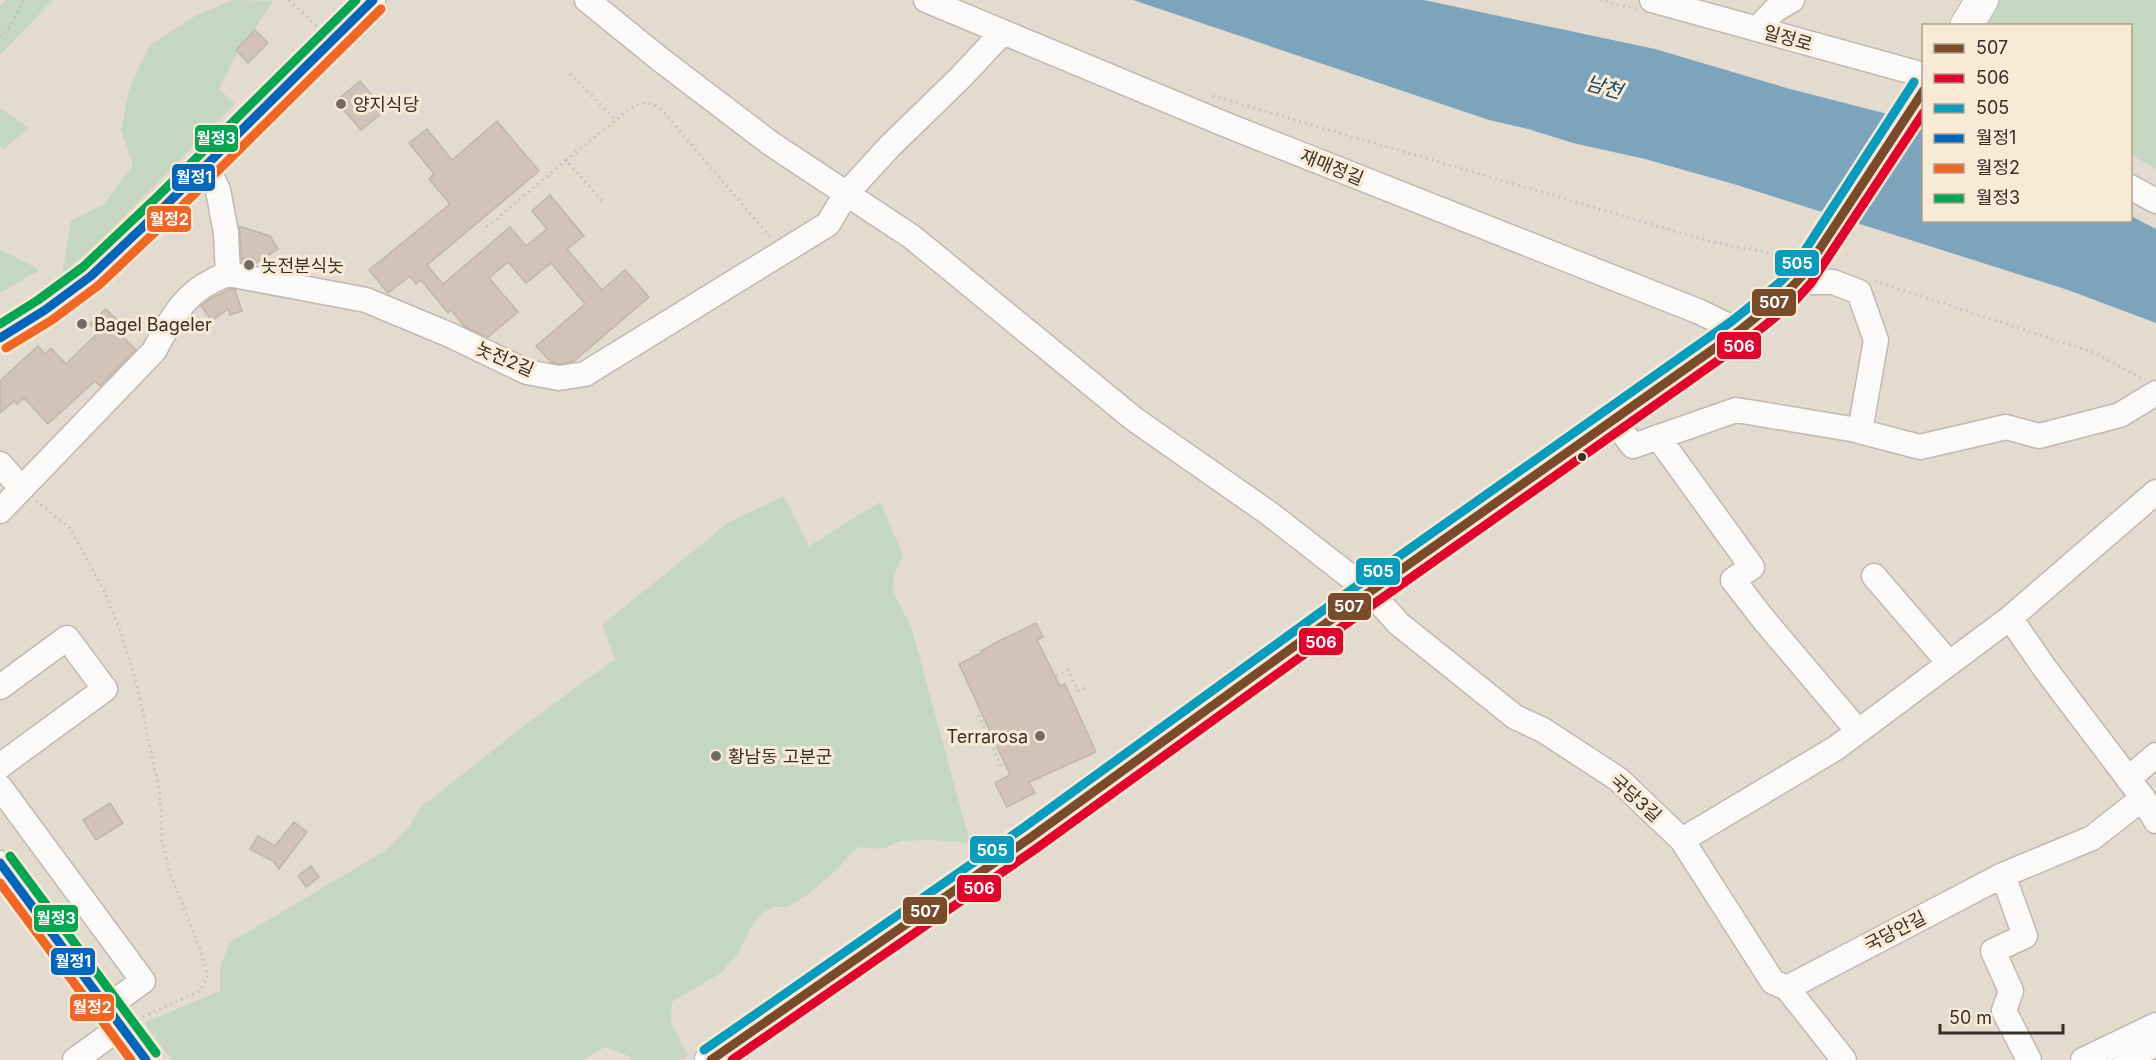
<svg xmlns="http://www.w3.org/2000/svg" width="2156" height="1060" viewBox="0 0 2156 1060" font-family="Inter,'Noto Sans KR',sans-serif">
	<rect width="100%" height="100%" fill="#e4dbd0"/>
	<path fill="#c5d7c1" d="M6,0H53L0,55V7Z
		M232,0L274,1L235,57L219,89L235,104L92,249L62,274L46,297L0,325V319L26,305L62,274L71,221L103,205L133,165L121,130L130,86L150,45L195,16Z
		M1996,0H2156V169L2131,155L2130,26H1980Z
		M0,108L29,128L4,149L0,146Z
		M0,249L40,270L0,293Z
		M784,496L809,546L880,502L903,555L894,574L893,592L911,626L970,843L929,840L901,841L882,849L860,847L849,855L839,868L807,895L787,907H776L764,912L753,924L739,952L721,973L672,1002L671,1023L688,1056L681,1060H631L628,1056L605,1047L584,1060H172L144,1023L220,991V967L229,943L385,851L409,826L422,806L533,719L615,659L602,625L729,522Z"/>
	<path fill="#7da4bd" d="M1133,0H1424L1655,49L1790,89L1923,123L1924,220H2130L2131,216L2156,229V323L2068,290L1737,185L1645,159L1573,143L1528,129L1489,120Z"/>
	<path fill="#d2c2b7" stroke="#beb6ae" stroke-width="1.5" d="M255,30L268,43L248,63L236,50Z
		M360,81L385,111L361,130L336,101Z
		M497,121L539,171L427,265L443,284L510,227L526,246L547,229L532,211L550,195L584,236L567,249L602,290L625,270L649,297L574,361L559,364L551,362L536,346L585,304L551,263L526,283L508,262L489,278L518,312L488,337L465,327L451,310L448,313L421,280L416,284L410,276L388,293L369,270L450,204L429,179L434,174L409,143L427,129L452,160Z
		M239,226L270,236L278,249L254,264L242,262Z
		M230,289L235,290L242,311L230,315L228,309L212,321L201,306L210,299Z
		M106,309L128,331L122,336L136,350L100,386L95,381L48,424L24,398L17,404L14,401L0,413V381L38,346L45,354L51,348L66,364L98,333L90,324Z
		M1036,623L1043,637L1037,640L1060,686L1065,684L1096,752L1029,782L1035,793L1007,807L995,783L1010,775L959,664L981,653V651L999,641Z
		M110,803L123,823L96,840L83,820Z
		M294,822L307,832L279,869L273,861L250,849L258,836L275,846Z
		M311,866L319,877L306,887L298,876Z"/>
	<g fill="none" stroke-linecap="round" stroke-linejoin="round">
		<defs>
			<path id="minor" d="M587,0L661,60L770,143L912,237L1134,419L1270,514L1370,592L1399,624L1515,717L1543,730L1618,779L1682,840L1773,982L1787,988L1844,1060
				M926,0L1229,126L1700,312L1739,331
				M1652,0L1924,75
				M1757,29L1775,10L1792,0
				M206,165L218,190L226,233L228,274L366,300L450,335L527,372L559,378L585,374L828,224L846,194L890,146L961,77L1003,32
				M2130,187L2156,201
				M1797,282H1833L1859,292L1876,340L1860,431
				M0,338L45,310L91,276L165,206L373,0
				M1614,421L1633,446L1736,410L1851,429L1920,447L2006,427L2039,436L2120,415L2156,393
				M1658,437L1752,567L1733,580L1764,620L1858,731
				M0,464L21,488
				M0,511L154,351C174,314 186,289 228,274
				M1874,576L1949,663
				M2010,618L2156,492
				M0,687L67,638L105,689L0,766
				M2128,779L2156,755
				M0,787L143,981L107,1007
				M1682,840L1836,748L2010,618L2046,670L2143,798L2156,821
				M0,863L146,1060
				M1787,988L2003,875
				M75,1060L122,1026
				M2029,1060L2004,1011L2011,991L1993,951L2025,936L2003,875L2092,838L2143,798
				M2083,1060L2156,1025
				M2125,1060L2156,1044"/>
			<path id="major" d="M1966,26L1982,0
				M711,1060L1030,838L1354,603L1739,331L1787,292L1802,276L1924,89"/>
		</defs>
		<use href="#minor" stroke="#c0b9b1" stroke-width="27"/>
		<use href="#major" stroke="#c0b9b1" stroke-width="34"/>
		<path stroke="#c3bfbb" stroke-width="3" stroke-dasharray="1.5 4.5" stroke-linecap="butt" d="M289,0L318,27
			M1600,0L1636,9
			M0,37L12,24L23,0
			M570,74L616,120
			M1213,96L1716,243L1788,256
			M566,160L631,108C643,102 649,101 661,109L770,237
			M487,227L566,160L603,202
			M1875,281L2095,353L2141,378
			M36,501L70,528L105,593L121,633L137,685L160,794L162,840L170,873L200,949L208,975L200,991L140,1018
			M1003,702L1041,781
			M1001,766L978,714L1068,670L1078,691L1089,686"/>
		<use href="#minor" stroke="#fbfaf8" stroke-width="24"/>
		<use href="#major" stroke="#fbfaf8" stroke-width="32"/>
		<defs>
			<path id="bus-1" d="M711,1060L1030,838L1354,603L1739,331L1787,292L1802,276L1924,90"/>
			<path id="bus-2" d="M732,1060L1037,848L1361,613L1747,340L1795,301L1811,283L1924,112"/>
			<path id="bus-3" d="M704,1050L1023,828L1347,593L1732,321L1779,283L1793,269L1914,82"/>
			<path id="bus-4" d="M0,338L45,310L91,276L165,206L373,0
				M0,863L146,1060"/>
			<path id="bus-5" d="M6,348L52,320L99,285L173,215L381,9
				M0,883L131,1060"/>
			<path id="bus-6" d="M0,324L38,300L83,267L157,197L356,0
				M10,856L156,1053"/>
		</defs>
		<use href="#bus-1" stroke="#f9ead5" stroke-width="14"/>
		<use href="#bus-2" stroke="#f9ead5" stroke-width="14"/>
		<use href="#bus-3" stroke="#f9ead5" stroke-width="14"/>
		<use href="#bus-4" stroke="#f9ead5" stroke-width="14"/>
		<use href="#bus-5" stroke="#f9ead5" stroke-width="14"/>
		<use href="#bus-6" stroke="#f9ead5" stroke-width="14"/>
		<use href="#bus-1" stroke="#7a4b2a" stroke-width="9"/>
		<use href="#bus-2" stroke="#e4002b" stroke-width="9"/>
		<use href="#bus-3" stroke="#059dbd" stroke-width="9"/>
		<use href="#bus-4" stroke="#0065bd" stroke-width="9"/>
		<use href="#bus-5" stroke="#f26522" stroke-width="9"/>
		<use href="#bus-6" stroke="#00a651" stroke-width="9"/>
	</g>
	<g fill="#736c63" stroke="#f9ead5" stroke-width="2">
		<circle cx="341" cy="104" r="6"/>
		<circle cx="249" cy="265" r="6"/>
		<circle cx="82" cy="324" r="6"/>
		<circle cx="1040" cy="736" r="6"/>
		<circle cx="716" cy="756" r="6"/>
	</g>
	<circle fill="#363028" stroke="#f9ead5" stroke-width="2" cx="1582" cy="457" r="5"/>
	<g text-anchor="middle" dominant-baseline="central" stroke-width="6" stroke-linejoin="round" paint-order="stroke">
		<g font-size="18" fill="#363028" stroke="#f9ead5">
			<text transform="translate(1788 38) rotate(16)">일정로</text>
			<text transform="translate(1332 167) rotate(22)">재매정길</text>
			<text transform="translate(505 359) rotate(23)">놋전2길</text>
			<text transform="translate(1636 798) rotate(42)">국당3길</text>
			<text transform="translate(1895 931) rotate(-27)">국당안길</text>
		</g>
		<g font-size="18" fill="#363028" stroke="#f9ead5" text-anchor="start">
			<text x="353" y="104">양지식당</text>
			<text x="261" y="265">놋전분식놋</text>
			<text x="94" y="324">Bagel Bageler</text>
			<text x="1028" y="736" text-anchor="end">Terrarosa</text>
			<text x="728" y="756">황남동 고분군</text>
		</g>
		<g font-size="20" font-style="italic" fill="#174562" stroke="#f9ead5">
			<text transform="translate(1604 87) rotate(16)">남천</text>
		</g>
	</g>
	<g stroke="#f9ead5" stroke-width="2">
		<rect x="194" y="124" width="45" height="29" rx="6" fill="#00a651"/>
		<rect x="171" y="163" width="45" height="29" rx="6" fill="#0065bd"/>
		<rect x="146" y="205" width="46" height="28" rx="6" fill="#f26522"/>
		<rect x="1774" y="249" width="46" height="28" rx="6" fill="#059dbd"/>
		<rect x="1751" y="288" width="46" height="29" rx="6" fill="#7a4b2a"/>
		<rect x="1716" y="331" width="46" height="29" rx="6" fill="#e4002b"/>
		<rect x="1355" y="557" width="46" height="29" rx="6" fill="#059dbd"/>
		<rect x="1327" y="592" width="45" height="29" rx="6" fill="#7a4b2a"/>
		<rect x="1298" y="627" width="46" height="29" rx="6" fill="#e4002b"/>
		<rect x="969" y="835" width="46" height="29" rx="6" fill="#059dbd"/>
		<rect x="956" y="874" width="46" height="29" rx="6" fill="#e4002b"/>
		<rect x="902" y="896" width="46" height="29" rx="6" fill="#7a4b2a"/>
		<rect x="33" y="904" width="46" height="29" rx="6" fill="#00a651"/>
		<rect x="50" y="947" width="46" height="29" rx="6" fill="#0065bd"/>
		<rect x="69" y="993" width="46" height="29" rx="6" fill="#f26522"/>
	</g>
	<g font-size="16" text-anchor="middle" font-weight="bold" fill="#fff">
		<text x="216" y="144">월정3</text>
		<text x="194" y="183">월정1</text>
		<text x="169" y="225">월정2</text>
		<text x="1797" y="269">505</text>
		<text x="1774" y="308">507</text>
		<text x="1739" y="352">506</text>
		<text x="1378" y="577">505</text>
		<text x="1349" y="612">507</text>
		<text x="1321" y="648">506</text>
		<text x="992" y="856">505</text>
		<text x="979" y="894">506</text>
		<text x="925" y="917">507</text>
		<text x="56" y="924">월정3</text>
		<text x="73" y="967">월정1</text>
		<text x="92" y="1013">월정2</text>
	</g>
	<rect x="1922" y="24" width="210" height="198" fill="#f9ead5" stroke="#aba090" stroke-width="1.5"/>
	<rect x="1934" y="44" width="30" height="9" fill="#7a4b2a" stroke="#aba090" stroke-width="1.5"/>
	<text x="1976" y="54" font-size="18" fill="#363028">507</text>
	<rect x="1934" y="74" width="30" height="9" fill="#e4002b" stroke="#aba090" stroke-width="1.5"/>
	<text x="1976" y="84" font-size="18" fill="#363028">506</text>
	<rect x="1934" y="104" width="30" height="9" fill="#059dbd" stroke="#aba090" stroke-width="1.5"/>
	<text x="1976" y="114" font-size="18" fill="#363028">505</text>
	<rect x="1934" y="134" width="30" height="9" fill="#0065bd" stroke="#aba090" stroke-width="1.5"/>
	<text x="1976" y="144" font-size="18" fill="#363028">월정1</text>
	<rect x="1934" y="164" width="30" height="9" fill="#f26522" stroke="#aba090" stroke-width="1.5"/>
	<text x="1976" y="174" font-size="18" fill="#363028">월정2</text>
	<rect x="1934" y="194" width="30" height="9" fill="#00a651" stroke="#aba090" stroke-width="1.5"/>
	<text x="1976" y="204" font-size="18" fill="#363028">월정3</text>
	<path d="M1940 1024v9h123v-9" fill="none" stroke="#363028" stroke-width="3"/>
	<text x="1949" y="1024" font-size="18" fill="#363028" stroke="#f9ead5" stroke-width="4.5" paint-order="stroke">50 m</text>
</svg>
